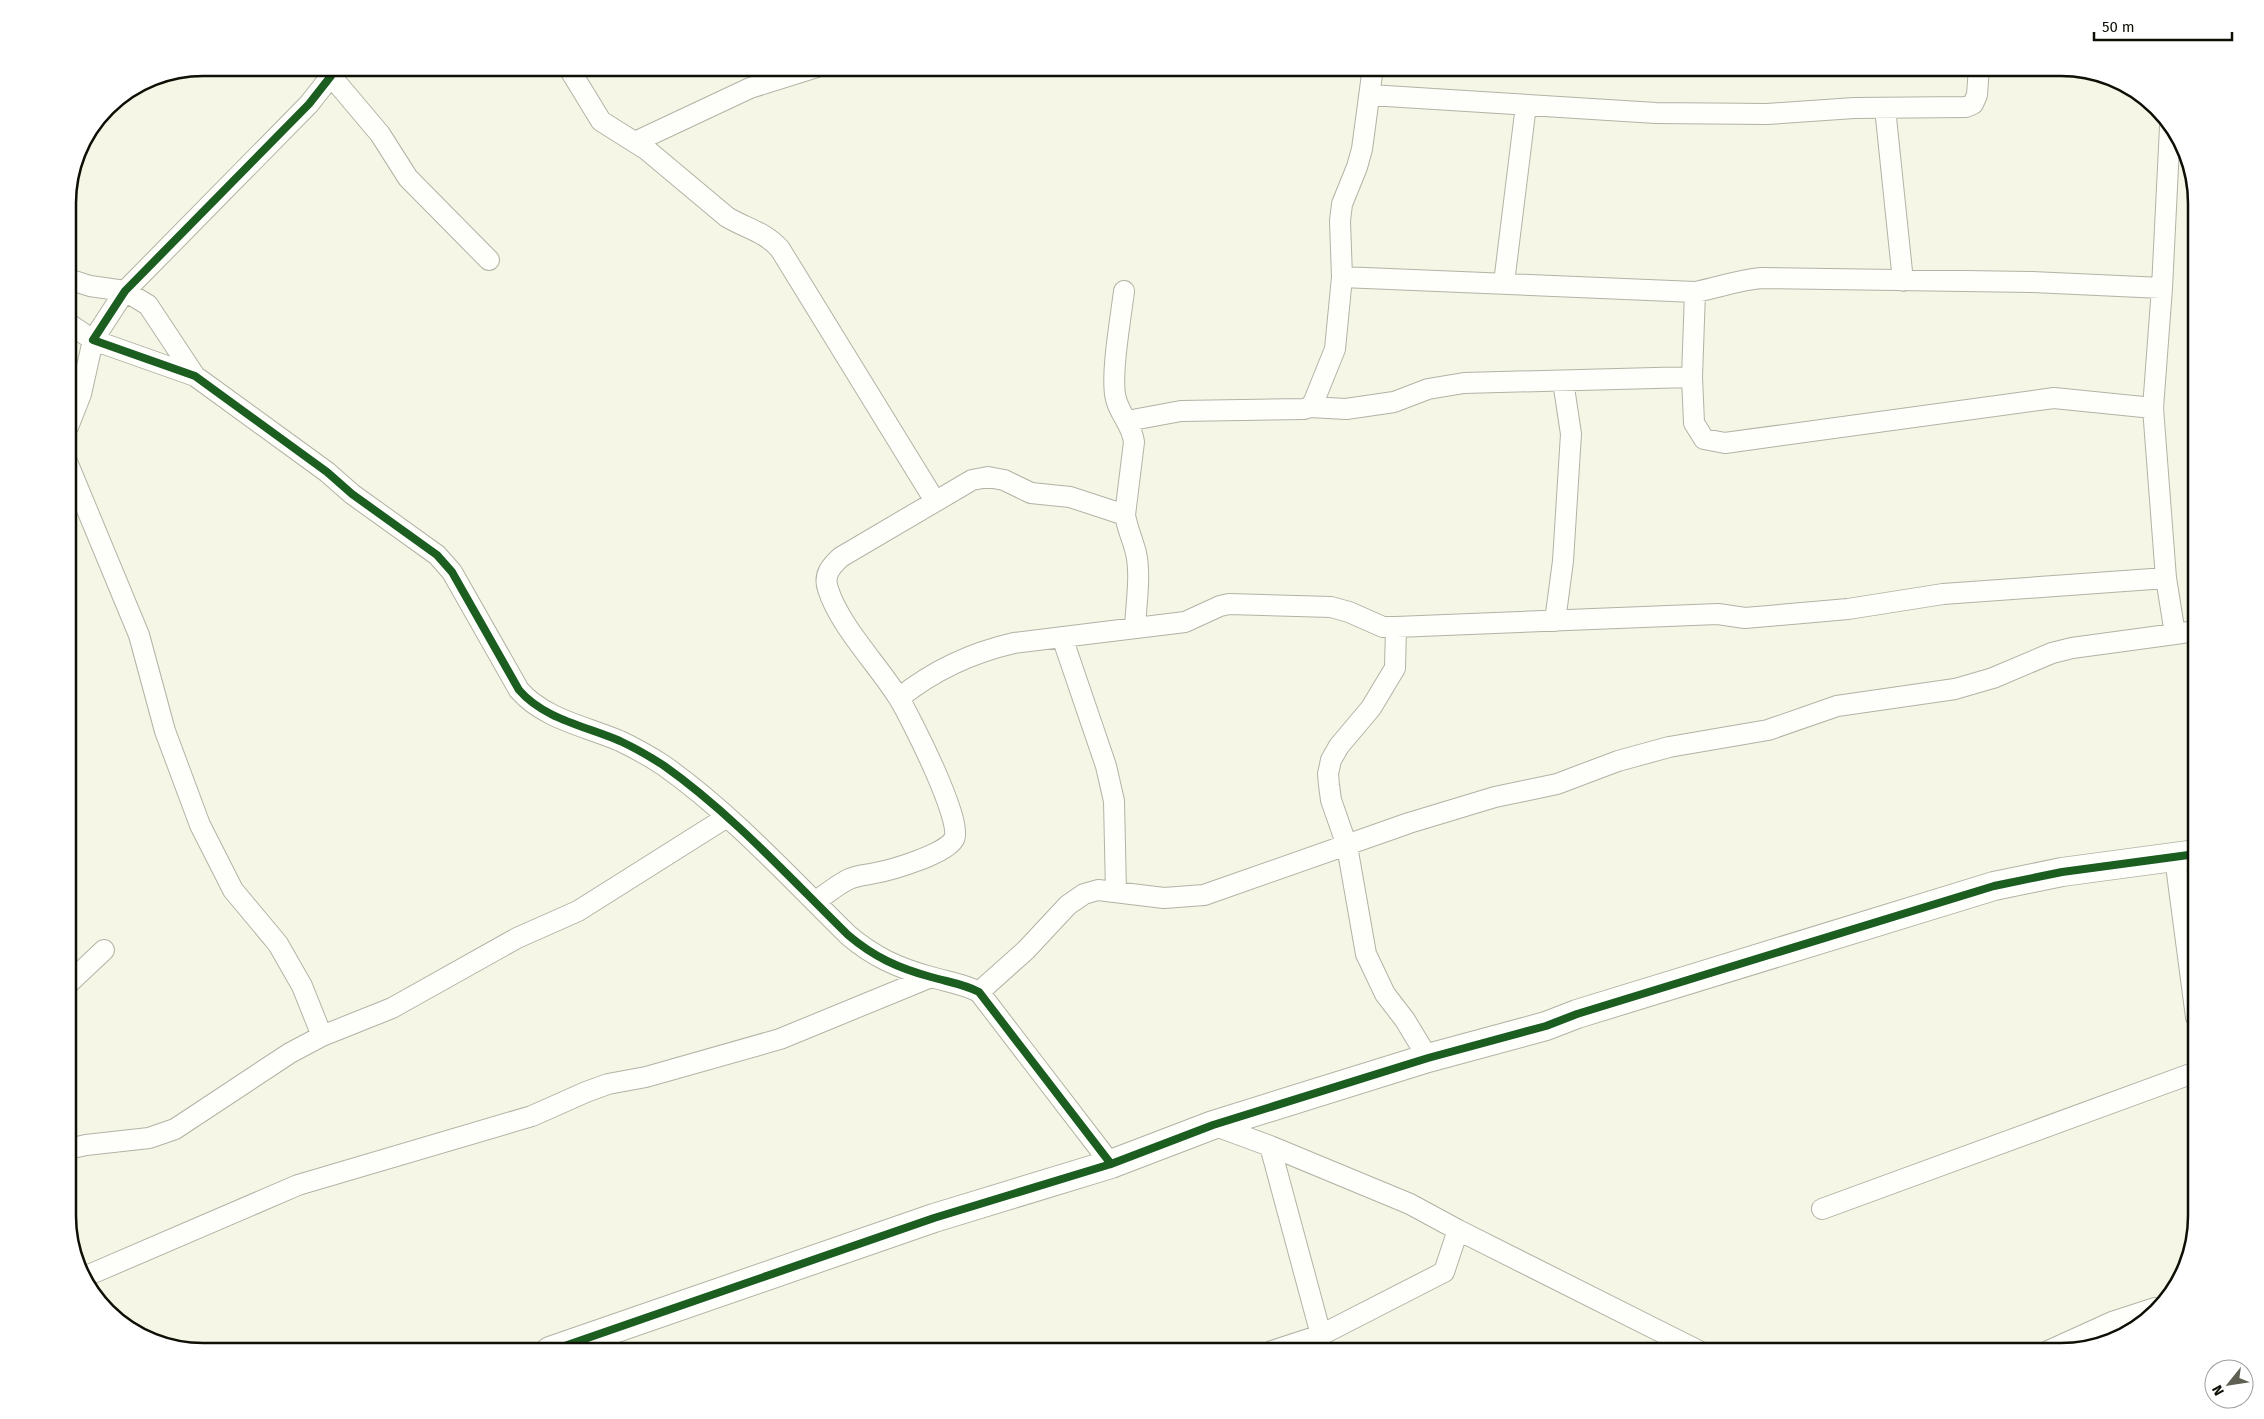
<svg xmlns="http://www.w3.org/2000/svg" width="2264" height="1419" viewBox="0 0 2264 1419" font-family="'Fira Sans',sans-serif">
	<rect width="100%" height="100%" fill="#f5f6e5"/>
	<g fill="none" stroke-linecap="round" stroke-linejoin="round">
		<defs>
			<path id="street" d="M333,67L331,76L309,104L125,291L93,340L195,376L327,472L352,494L437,555L452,572L519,690C544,719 585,726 620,741C635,748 649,756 663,765C731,813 789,877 848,935C874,957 898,968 931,977C948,982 964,984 979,992L1111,1164
				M568,67L601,121L647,150L727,217C747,229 764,231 780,249L935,501
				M331,76L380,134L408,178L489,260
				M1370,95L1656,113L1767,114L1854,108L1966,107L1973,104L1977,95L1979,67
				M1885,108L1903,281
				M2170,127L2162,288L2153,408L2166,578L2175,634L2196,631
				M635,142L750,88L817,67
				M1342,277L1695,292C1717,288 1738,280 1761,278L2032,282L2162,288
				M68,279L90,286L125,291L148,305L195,376
				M1504,283L1526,105
				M1124,291C1121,317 1110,377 1116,399C1120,415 1132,425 1134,442L1125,515C1127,528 1133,540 1136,553C1141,576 1136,604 1135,628
				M1695,292L1692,377L1694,423L1704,439L1725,443L2054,398L2153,408
				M68,323L93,340L81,394L68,427
				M1310,407L1346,409L1394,402L1428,389L1464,383L1692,377
				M1127,421L1181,411L1304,409L1310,407L1314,401L1335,349L1342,277L1340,221L1342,204L1357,167L1362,149L1373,67
				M68,464L139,635L165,731L200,825L233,890L278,944L302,986L322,1036
				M1555,621L1563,561L1571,434L1563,381
				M1396,627L1718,614L1745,618L1848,609L1943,594L2166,578
				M1062,637L1106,766L1114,801L1116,892
				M899,698C934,670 970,653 1014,643L1185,622L1220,606L1229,604L1331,607L1349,612L1383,627H1396L1395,668L1371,708L1339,746L1331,760L1328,774L1329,785L1331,800L1347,846L1366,954L1385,994L1405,1020L1428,1058
				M2175,858L2196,1017
				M815,902C826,894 837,885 849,879C858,875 866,875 875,873C892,870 946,854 954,839C964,823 910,716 898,697C878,665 839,625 828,589C823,575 831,566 841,557L972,480L988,477L1004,480L1031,493L1070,497L1125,515
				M68,984L104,950
				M979,992L1026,950L1068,905L1084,894L1098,890L1164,898L1204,895L1409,823L1495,797L1557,784L1618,761L1669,747L1768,730L1837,706L1955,689L1993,678L2052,653L2072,648L2175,634
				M1213,1125L1270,1146L1321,1335
				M1270,1146L1410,1204L1458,1230L1444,1272L1440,1274L1321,1335L1272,1351
				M68,1149L86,1145L149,1138L175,1129L290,1053L322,1036L392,1008L517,938L578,911L727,817
				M1822,1209L2196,1072
				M1458,1230L1699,1351
				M84,1277L298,1185L532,1116L586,1092L608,1084L646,1077L780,1039L931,977
				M2048,1351L2112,1322L2155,1308"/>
			<path id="secondary" d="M550,1351L934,1218L1111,1164L1213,1125L1428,1058L1546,1026L1577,1014L1994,886L2062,872L2196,854"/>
		</defs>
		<use href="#street" stroke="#b2b3a5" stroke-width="22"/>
		<use href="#secondary" stroke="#b2b3a5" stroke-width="30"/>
		<use href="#street" stroke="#fefefb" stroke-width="20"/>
		<use href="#secondary" stroke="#fefefb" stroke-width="28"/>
		<defs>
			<path id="cycleway" d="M333,67L331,76L309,104L125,291L93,340L195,376L327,472L352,494L437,555L452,572L519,690C544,719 585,726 620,741C635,748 649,756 663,765C731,813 789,877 848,935C874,957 898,968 931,977C948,982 964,984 979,992L1111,1164
				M550,1351L934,1218L1111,1164L1213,1125L1428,1058L1546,1026L1577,1014L1994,886L2062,872L2196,854"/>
		</defs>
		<use href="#cycleway" stroke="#fff" stroke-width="11"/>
		<use href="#cycleway" stroke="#1b5e20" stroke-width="8"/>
	</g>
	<path d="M0 0H2264V1419H0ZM203 76H2061A127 127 0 0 1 2188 203V1216A127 127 0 0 1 2061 1343H203A127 127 0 0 1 76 1216V203A127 127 0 0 1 203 76Z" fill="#fff" fill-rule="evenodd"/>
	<path fill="none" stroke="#0e0f05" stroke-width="2.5" d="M203 76H2061A127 127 0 0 1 2188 203V1216A127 127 0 0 1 2061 1343H203A127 127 0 0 1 76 1216V203A127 127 0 0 1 203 76Z"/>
	<g transform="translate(2229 1384) rotate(240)"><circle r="24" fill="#ffffff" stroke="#9f9f9b"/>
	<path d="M0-4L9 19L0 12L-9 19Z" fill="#5f6053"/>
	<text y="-8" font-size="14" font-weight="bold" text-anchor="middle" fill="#0e0f05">N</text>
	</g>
	<path d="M2094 32v8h138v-8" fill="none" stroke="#0e0f05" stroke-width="2.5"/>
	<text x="2102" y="32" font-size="15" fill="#0e0f05" stroke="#ffffff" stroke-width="4" paint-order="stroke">50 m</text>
</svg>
